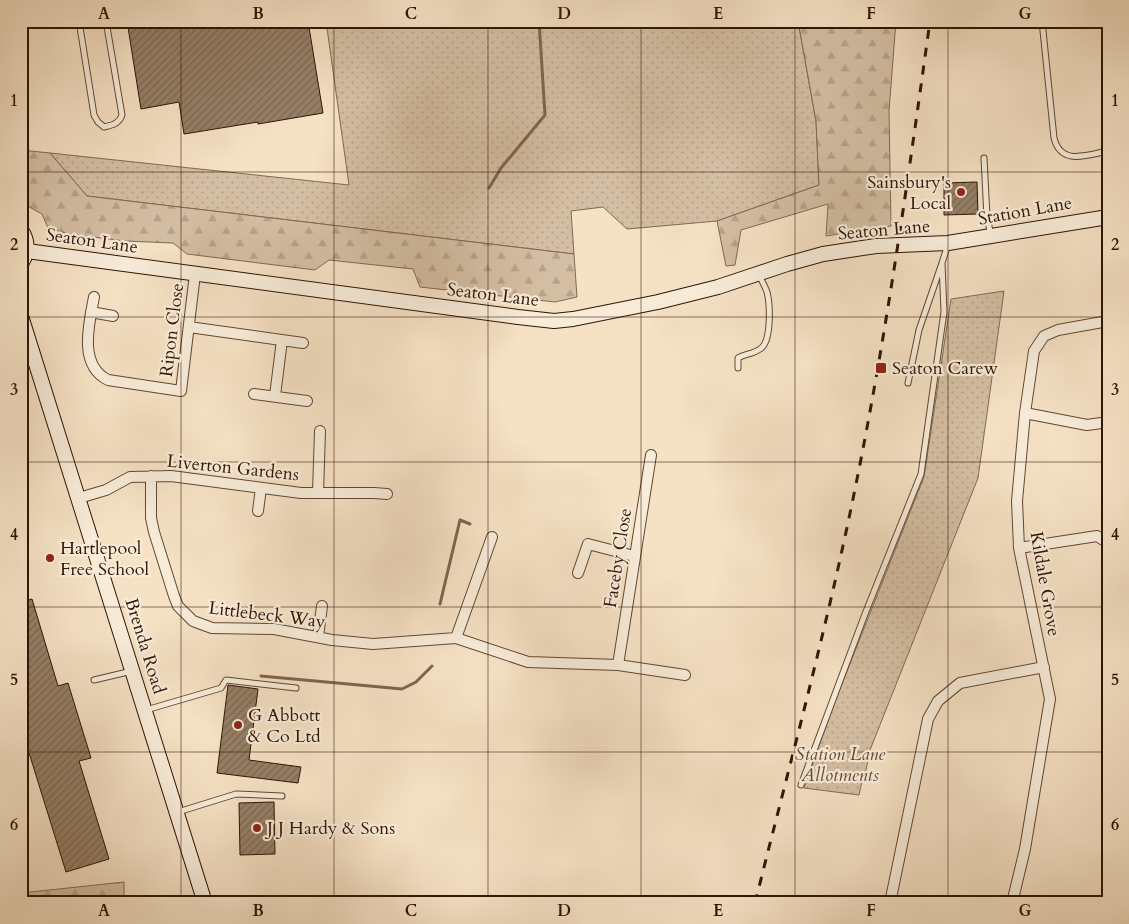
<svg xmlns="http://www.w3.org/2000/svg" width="1129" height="924" viewBox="0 0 1129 924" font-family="Cardo,serif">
	<defs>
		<pattern id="green-dots" width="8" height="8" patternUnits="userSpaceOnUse" patternTransform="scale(1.25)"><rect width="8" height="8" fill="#d4bea3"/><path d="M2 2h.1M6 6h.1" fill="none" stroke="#b6a28b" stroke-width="1.8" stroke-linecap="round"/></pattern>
		<pattern id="forest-firs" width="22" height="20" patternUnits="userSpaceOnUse" patternTransform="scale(1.25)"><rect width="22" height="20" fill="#d4bea3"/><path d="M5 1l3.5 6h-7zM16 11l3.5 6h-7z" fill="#b6a28b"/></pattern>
		<pattern id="building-hatch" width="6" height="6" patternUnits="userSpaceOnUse" patternTransform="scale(1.25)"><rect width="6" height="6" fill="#967f67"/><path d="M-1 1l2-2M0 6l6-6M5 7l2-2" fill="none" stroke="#7b6753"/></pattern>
	</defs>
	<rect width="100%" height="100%" fill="#f5e1c4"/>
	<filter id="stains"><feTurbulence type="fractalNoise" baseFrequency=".004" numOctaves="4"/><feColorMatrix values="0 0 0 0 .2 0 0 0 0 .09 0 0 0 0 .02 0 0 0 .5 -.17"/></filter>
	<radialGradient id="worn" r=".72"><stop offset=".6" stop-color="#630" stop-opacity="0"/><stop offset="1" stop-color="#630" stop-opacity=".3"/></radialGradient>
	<path fill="url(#green-dots)" stroke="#826953" d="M326,21H798L816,121L819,185L717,221L627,229L603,207L571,211L574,254L87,196L50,153L349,185Z
		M1004,291L978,478L870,750L864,780L862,781L859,795L804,788L834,704L924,477L951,299Z"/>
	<path fill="url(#forest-firs)" stroke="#826953" d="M798,21H896L889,111L891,226L826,236L828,204L741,230L735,265L726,266L717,221L819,185L816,121Z
		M21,150L50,153L87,196L574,254L577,297L555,302L420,287L413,269L329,260L315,270L187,254L173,243L125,241L69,234L48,228L42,214L24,204L21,199Z
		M124,882V896L21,903V893Z"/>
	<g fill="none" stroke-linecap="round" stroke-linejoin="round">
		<path stroke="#7e654f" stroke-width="3" d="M489,188L501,168L545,115L539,21
			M440,604L460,520L470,524
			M261,676L402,689L416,682L432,666"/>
	</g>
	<path fill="url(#building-hatch)" stroke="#301403" d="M127,21H308L323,113L258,124V122L184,134L179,102L141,109Z
		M977,182L978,214L944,215V183Z
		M32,599L58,686L68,683L91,758L79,761L109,859L66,872L21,727V602Z
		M228,685L258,689L249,760L301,767L298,783L217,773Z
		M274,802L275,854L240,855L239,803Z"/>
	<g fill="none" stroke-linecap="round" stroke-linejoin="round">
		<defs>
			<path id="service" d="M79,21L94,115L98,122L104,127C112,125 119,124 122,115L106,21
				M1042,21L1054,138C1061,166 1087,155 1108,151
				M984,158L987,217L991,236
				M738,368V358C745,354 753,354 760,349C772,342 770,304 767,292C765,286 761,280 759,274
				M908,383L919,330L942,263L948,244
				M94,680L132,671
				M146,710L221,688L226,680L296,688
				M801,785L865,614L921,474L944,312L942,263
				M178,812L236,794L282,796"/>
			<path id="minor" d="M1108,21V23
				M94,297C89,324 78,365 108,380L181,391L195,274
				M91,312L113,316
				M189,327L303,343
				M254,394L307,401
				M275,396L282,340
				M1025,413L1087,425L1108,422
				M151,476V518L154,532L174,596L178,606L193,621L212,628L274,629L332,640L373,644L456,638L528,662L618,665L685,675
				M318,493L320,431
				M79,498L106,490L130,477L171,476L301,493H374L387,494
				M258,511L261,488
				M1019,548L1097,536L1108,543
				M578,573L588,544L634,556
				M318,637L322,606
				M456,638L492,537
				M618,665L651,455
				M890,903L928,719L938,701L960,683L1044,667
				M1012,903L1025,849L1050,699L1019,548L1017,501L1025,413L1034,351L1044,336L1058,330L1108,321"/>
			<path id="secondary" d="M21,230C29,242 28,253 21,264
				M27,251L518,317L554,321L573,319L658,302L718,287L787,264L823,254L876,246L948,243L1108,217
				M21,316L205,903"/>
		</defs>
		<use href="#service" stroke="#614733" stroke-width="7"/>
		<use href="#minor" stroke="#614733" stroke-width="12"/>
		<use href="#secondary" stroke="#301403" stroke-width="16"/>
		<use href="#service" stroke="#f8ecd9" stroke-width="5"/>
		<use href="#minor" stroke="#f8ecd9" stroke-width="10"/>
		<use href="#secondary" stroke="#f8ecd9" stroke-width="14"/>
		<path stroke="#301403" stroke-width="3" stroke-dasharray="9 9" stroke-linecap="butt" d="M755,903C789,767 826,631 854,494C886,338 908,179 930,21"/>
	</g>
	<path fill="none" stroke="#301403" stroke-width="1" stroke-opacity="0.55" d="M181,21V903M334,21V903M488,21V903M641,21V903M795,21V903M948,21V903M21,172H1108M21,317H1108M21,462H1108M21,607H1108M21,752H1108"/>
	<g fill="#8f2418" stroke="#f8ecd9" stroke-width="2">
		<circle cx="961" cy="192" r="5"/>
		<rect x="875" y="362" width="12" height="12" rx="2.5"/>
		<circle cx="50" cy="558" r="5"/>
		<circle cx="238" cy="725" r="5"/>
		<circle cx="257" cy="828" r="5"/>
	</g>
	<g text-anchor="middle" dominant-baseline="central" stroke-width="4.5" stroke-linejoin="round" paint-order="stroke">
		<g font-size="18" fill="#301403" stroke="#f8ecd9" text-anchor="start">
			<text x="951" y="182" text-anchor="end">Sainsbury's<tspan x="951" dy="21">Local</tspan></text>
			<text x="892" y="368">Seaton Carew</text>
			<text x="60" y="548">Hartlepool<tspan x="60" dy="21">Free School</tspan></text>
			<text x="248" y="715">G Abbott<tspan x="248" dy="21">&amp; Co Ltd</tspan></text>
			<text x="267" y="828">J J Hardy &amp; Sons</text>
		</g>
		<g font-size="18" fill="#301403" stroke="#f8ecd9">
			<text transform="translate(1025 211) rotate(-10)">Station Lane</text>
			<text transform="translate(884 230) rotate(-5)">Seaton Lane</text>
			<text transform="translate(92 241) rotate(8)">Seaton Lane</text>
			<text transform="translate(493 295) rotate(7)">Seaton Lane</text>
			<text transform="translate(172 330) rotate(-83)">Ripon Close</text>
			<text transform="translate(233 468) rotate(6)">Liverton Gardens</text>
			<text transform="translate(618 558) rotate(-81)">Faceby Close</text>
			<text transform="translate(1045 584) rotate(80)">Kildale Grove</text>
			<text transform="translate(267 615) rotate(7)">Littlebeck Way</text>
			<text transform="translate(145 646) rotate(73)">Brenda Road</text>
		</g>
		<g font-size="18" font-style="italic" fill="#614733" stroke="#f8ecd9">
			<text x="840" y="754">Station Lane<tspan x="840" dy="21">Allotments</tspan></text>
		</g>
	</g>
	<rect width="1129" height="924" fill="none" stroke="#f5e1c4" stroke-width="55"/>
	<rect x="28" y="28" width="1074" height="868" fill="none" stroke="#301403" stroke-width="2"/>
	<g font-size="16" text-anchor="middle" font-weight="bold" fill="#301403">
		<text x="104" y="19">A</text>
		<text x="258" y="19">B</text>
		<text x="411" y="19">C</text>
		<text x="564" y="19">D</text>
		<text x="718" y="19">E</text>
		<text x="871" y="19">F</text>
		<text x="1025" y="19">G</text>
		<text x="14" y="106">1</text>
		<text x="1115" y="106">1</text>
		<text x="14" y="250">2</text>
		<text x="1115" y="250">2</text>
		<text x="14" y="395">3</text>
		<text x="1115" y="395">3</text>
		<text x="14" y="540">4</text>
		<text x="1115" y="540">4</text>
		<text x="14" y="685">5</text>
		<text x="1115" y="685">5</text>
		<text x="14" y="830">6</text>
		<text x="1115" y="830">6</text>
		<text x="104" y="916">A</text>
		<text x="258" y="916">B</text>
		<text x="411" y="916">C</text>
		<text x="564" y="916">D</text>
		<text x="718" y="916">E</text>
		<text x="871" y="916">F</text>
		<text x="1025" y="916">G</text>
	</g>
	<rect width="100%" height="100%" filter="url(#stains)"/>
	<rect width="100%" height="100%" fill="url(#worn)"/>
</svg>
